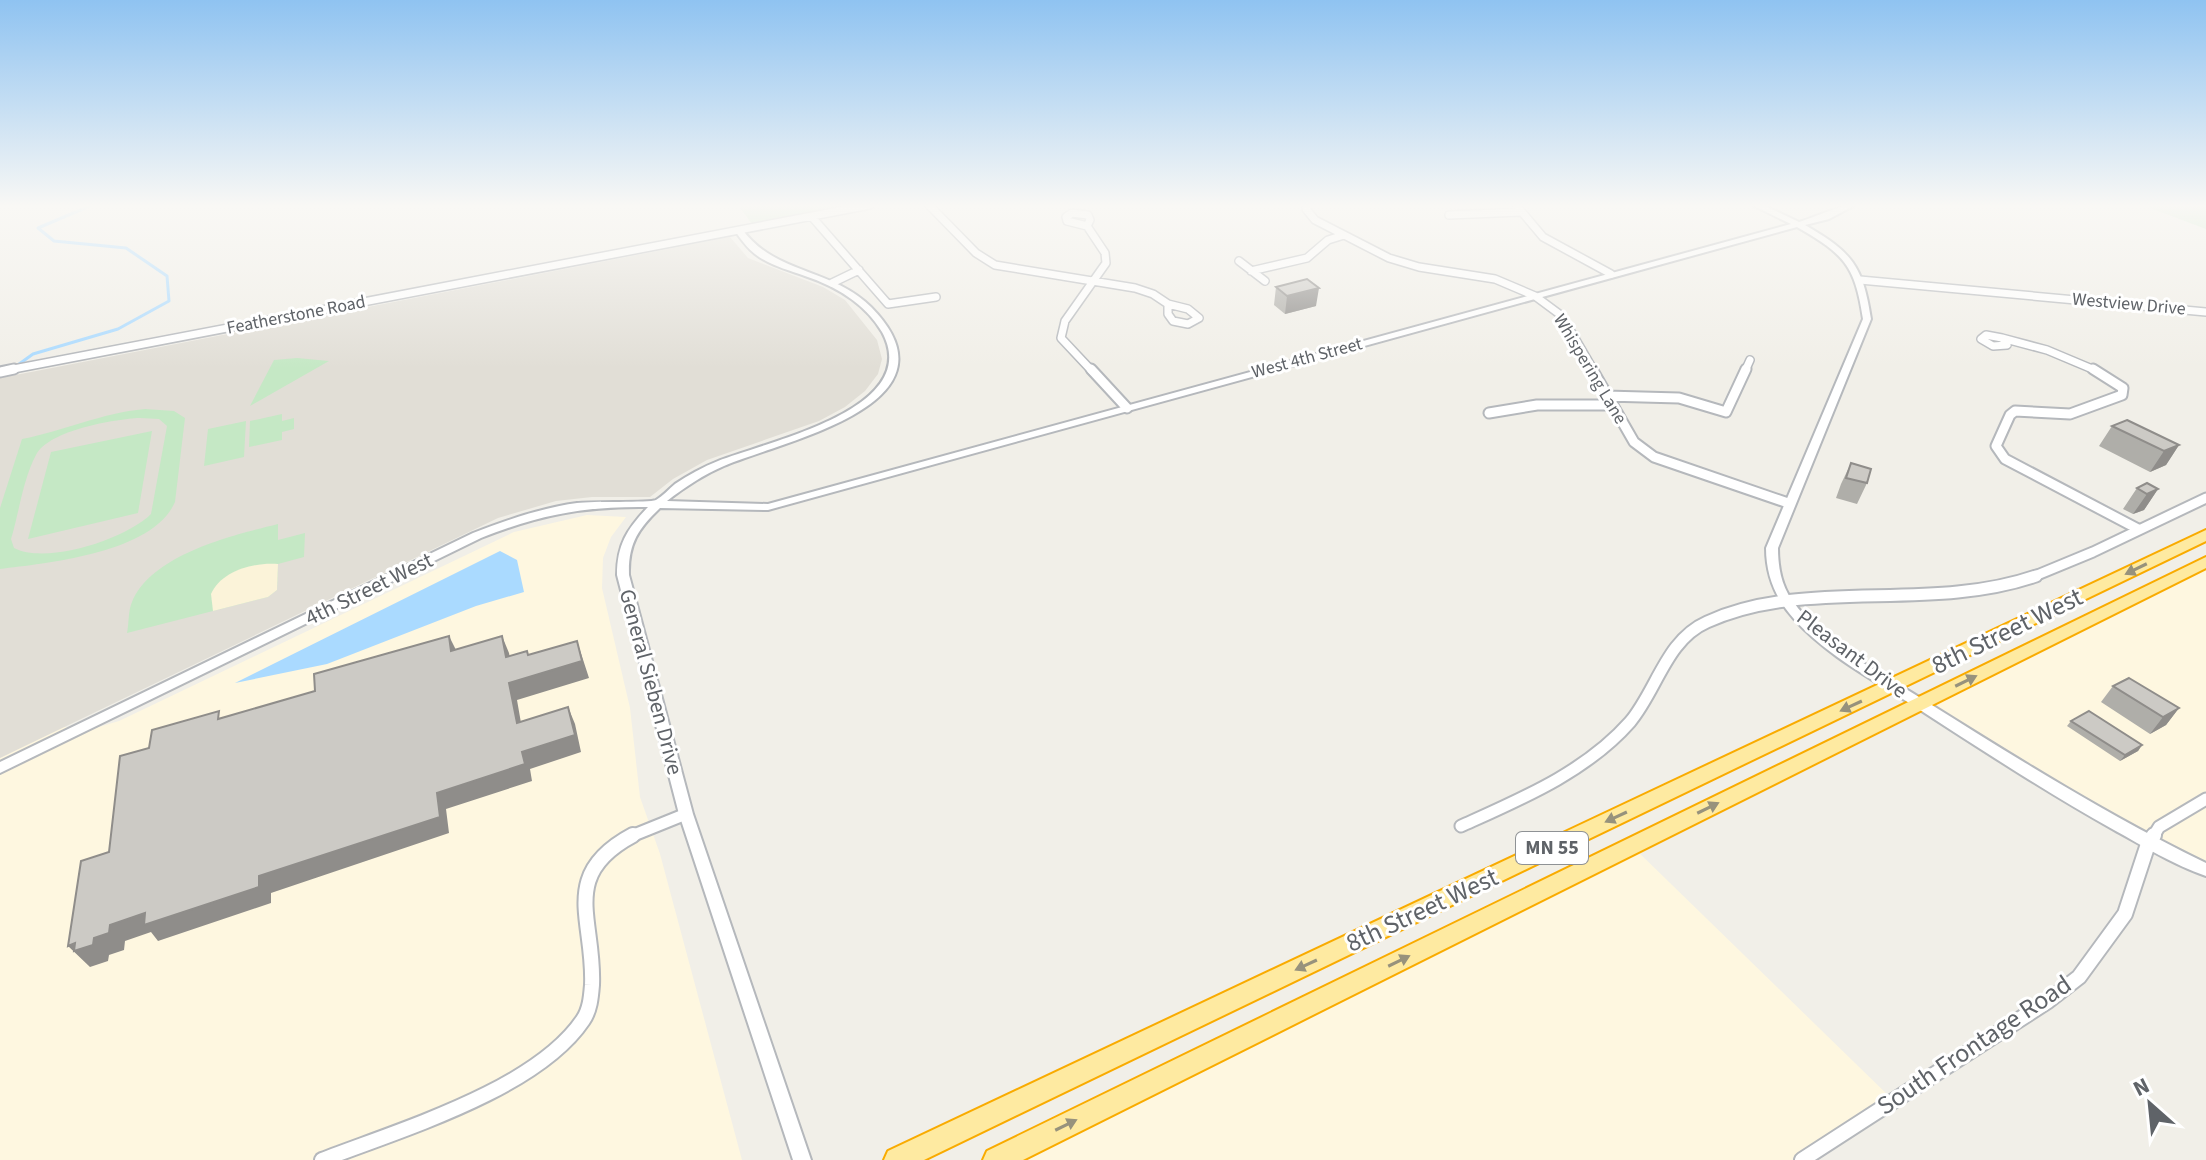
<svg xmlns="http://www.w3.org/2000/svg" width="2206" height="1160" viewBox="0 0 2206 1160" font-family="'Source Sans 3',sans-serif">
	<rect width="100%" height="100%" fill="#f1efe8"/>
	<path fill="#fef7e0" d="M587,515L626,517L611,537L603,558L602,588L630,708L640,797L660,854L742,1160H0V758L62,726L82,732L119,721L514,532Z
		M2206,562V870L1920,704Z
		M1632,846L1893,1100L1802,1160H996Z"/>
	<path fill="#e1ded6" d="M730,237L748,258L823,287L845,300L877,340L882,359L878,374L865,391L845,407L819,421L707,460L673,479L650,497H592L556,501L498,518L0,758V378Z"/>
	<path fill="#c5e8c5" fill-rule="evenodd" d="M738,205H850L752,224Z
		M2142,205H2206V229Z
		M297,358L329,361L250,406L274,360Z
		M145,409L174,411L185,418L175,502C153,553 48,563 0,569V508L22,439C64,431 101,413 145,409ZM140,418L159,419L167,426L151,514C126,539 47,565 14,548L11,539C19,513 23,479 36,455C49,430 115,419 140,418Z
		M282,414V421L294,418V429L282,432V440L249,447L250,421Z
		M246,421L244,457L204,466L208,429Z
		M152,431L138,513L28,539L51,452Z
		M278,524V540L305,533L304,557L278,564L277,590L268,597L127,633C129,623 128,611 132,602C152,554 234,535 278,524Z"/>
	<path fill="#fbf3d9" d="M278,564L277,590L268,597L213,611L211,594C221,571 254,562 278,564Z"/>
	<path fill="#aadaff" d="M500,551L517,560L524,592L476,606L327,664L235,683Z"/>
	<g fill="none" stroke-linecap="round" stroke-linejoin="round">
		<path stroke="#aadaff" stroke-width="3" d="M15,367L33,354L118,329L169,301L167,276L126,248L54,241L38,228L92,205"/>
		<defs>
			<path id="minor-far3" d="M929,205L976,253L995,265L1135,288L1153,294L1168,304
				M1307,205L1306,209L1315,220L1389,258L1419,267L1495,279L1535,296L1562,316L1594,371
				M1516,205L1543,237L1611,274
				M1072,213L1088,215L1090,220L1087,226L1067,221L1066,217Z
				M1449,215L1520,212
				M812,217L888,304L936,297
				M1087,226L1105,253L1106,263L1065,321L1061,338L1092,371
				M1239,261L1265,281
				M1251,271L1307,258L1328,240L1344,235
				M1860,280L2206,312
				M832,283L859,270
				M1168,304L1188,309L1199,318L1188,324L1173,321L1168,314Z
				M1986,335L2002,338L2007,345L1993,346L1981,339Z
				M2002,338L2047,350L2097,371
				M3,371L870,205
				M1745,371L1750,360"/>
			<path id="minor-far2" d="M1091,369L1127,408
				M1592,369L1634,442L1654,457L1788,503
				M2093,369L2123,388L2122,395L2070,414L2015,411L2010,415L1996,446L2005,459L2138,529
				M0,372L14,369
				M1606,396L1679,398L1726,412L1746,369
				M1489,413L1537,405H1611
				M2030,578L2093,552L2206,498"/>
			<path id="minor-far1" d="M1461,826C1521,799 1586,772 1630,722C1657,690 1666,640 1707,622C1805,577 1929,613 2036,576
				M629,837L686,814
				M2153,837L2159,827L2206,799"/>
			<path id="minor" d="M322,1160C399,1130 536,1090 583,1020C590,1010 591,997 592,985C595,920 558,875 633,835
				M1802,1160L2048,1001L2079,977L2125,914L2148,844L2154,835"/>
			<path id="tertiary" d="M1752,205H1763L1799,222C1816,217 1839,205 1855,205L1829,219L1805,225C1852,252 1863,266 1871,319L1778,548C1778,566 1781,585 1792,600C1824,646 1881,672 1927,702C2018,759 2109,816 2206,863V876C2174,865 2143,846 2114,830C2046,792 1982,750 1917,708C1876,681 1828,657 1794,619C1776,599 1766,576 1766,548L1863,319C1855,265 1844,254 1797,227L768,510L660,508C638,529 628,544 629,575L693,814L811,1160H793L679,814L617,575C617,545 627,529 648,507C584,506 539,515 481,538L0,773V762L473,533C507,520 541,508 577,503C592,501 649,503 656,500C663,496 669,489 675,484C688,475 703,467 718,461C764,442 925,410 882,332C865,303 835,286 805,276C788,270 769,265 755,254C747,248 741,239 735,231L736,229H742C774,274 832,268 871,307C967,404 785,440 724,466C703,475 685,487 667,501L768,504L1791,224Z"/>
			<path id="trunk" d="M2206,530V541L924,1160H884L888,1151Z
				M2206,557V568L1023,1160H983L987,1151Z"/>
		</defs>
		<use href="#minor-far3" stroke="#b5b8bc" stroke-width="10"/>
		<use href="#minor-far2" stroke="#b5b8bc" stroke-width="13"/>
		<use href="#minor-far1" stroke="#b5b8bc" stroke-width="15"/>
		<use href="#minor" stroke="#b5b8bc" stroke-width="18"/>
		<use href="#tertiary" stroke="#b5b8bc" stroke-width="4"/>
		<use href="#trunk" stroke="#f9ab00" stroke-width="4"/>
		<use href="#minor-far3" stroke="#fff" stroke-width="7"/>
		<use href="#minor-far2" stroke="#fff" stroke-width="9"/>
		<use href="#minor-far1" stroke="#fff" stroke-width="11"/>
		<use href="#minor" stroke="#fff" stroke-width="14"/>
		<use href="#tertiary" fill="#fff" fill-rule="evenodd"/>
		<use href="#trunk" fill="#feeaa1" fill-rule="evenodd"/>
	</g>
	<path fill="#afaea9" d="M1276,287L1316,306L1285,314L1274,305Z
		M2112,426L2179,445L2166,465L2150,472L2099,446Z
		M1851,463L1867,483L1857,504L1836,498L1841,484Z
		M2137,488L2158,489L2144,510L2133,514L2123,509Z
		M2113,686L2179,708L2166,725L2150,734L2101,702Z
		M2071,721L2142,745L2138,751L2120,761L2067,726Z"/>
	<path fill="#8f8d8a" d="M1319,288L1316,306L1285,314L1287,296Z
		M2179,445L2166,465L2150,472L2164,451Z
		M2158,489L2144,510L2133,514L2147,494Z
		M449,636L457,652L451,651Z
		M502,636L509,653L513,673L506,657Z
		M577,641L589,678L517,700L524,740L517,723L509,683Z
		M568,707L575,724L581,752L530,769L532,781L446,809L449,833L271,893V903L158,941L151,932L125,941L124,950L109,955L108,961L90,967L68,946L94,938L110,925L259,876L522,752Z
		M2179,708L2166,725L2150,734L2163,717Z
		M2142,745L2138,751L2120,761L2125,755Z"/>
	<path fill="#cccac5" stroke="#8f8d8a" stroke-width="2" d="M1307,279L1319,288L1287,296L1276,287Z
		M2127,420L2179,445L2164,451L2112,426Z
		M1851,463L1871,469L1867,483L1846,478Z
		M2147,483L2158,489L2147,494L2137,488Z
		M449,636L451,651L502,636L506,657L527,651L528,655L577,641L582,661L509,683L517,723L568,707L575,735L522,752L525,764L437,793L440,817L259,876V887L144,925L145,913L110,925L109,933L94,938L93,945L74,951L75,943L68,946L81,861L109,852L120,756L149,748L152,730L219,711L218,719L315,691L314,674Z
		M2129,678L2179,708L2163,717L2113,686Z
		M2089,711L2142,745L2125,755L2071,721Z"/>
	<defs><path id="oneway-solid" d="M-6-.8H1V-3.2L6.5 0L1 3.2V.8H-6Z" transform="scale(2)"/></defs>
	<g fill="#97927c">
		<use href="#oneway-solid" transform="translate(2136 569) rotate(154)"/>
		<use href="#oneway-solid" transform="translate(1966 681) rotate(-26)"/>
		<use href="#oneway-solid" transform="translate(1851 706) rotate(155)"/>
		<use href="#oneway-solid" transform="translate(1708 808) rotate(-26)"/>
		<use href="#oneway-solid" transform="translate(1616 817) rotate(155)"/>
		<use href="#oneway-solid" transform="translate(1399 961) rotate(-26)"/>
		<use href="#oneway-solid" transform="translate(1306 965) rotate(155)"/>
		<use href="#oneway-solid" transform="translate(1066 1125) rotate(-26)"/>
	</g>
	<linearGradient id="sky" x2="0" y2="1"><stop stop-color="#8fc3f1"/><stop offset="0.56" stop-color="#f9f8f5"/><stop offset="1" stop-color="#f9f8f5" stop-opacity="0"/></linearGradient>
	<rect width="2206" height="368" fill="url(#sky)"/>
	<g text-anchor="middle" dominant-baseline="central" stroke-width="6" stroke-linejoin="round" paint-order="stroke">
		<g font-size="18" fill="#5f6368" stroke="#fff">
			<text transform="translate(2129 304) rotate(5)">Westview Drive</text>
			<text transform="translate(296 315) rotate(-11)">Featherstone Road</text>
			<text transform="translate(1307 358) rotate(-15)">West 4th Street</text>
			<text transform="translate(1590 369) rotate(59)">Whispering Lane</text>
		</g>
		<rect fill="#fff" stroke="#8f9295" stroke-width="2" x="1516" y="832" width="72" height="32" rx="6"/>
		<g font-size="20" font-weight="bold" fill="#5f6368">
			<text x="1552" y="848">MN 55</text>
		</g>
		<g font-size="22" fill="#5f6368" stroke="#fff">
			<text transform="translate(369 589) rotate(-26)">4th Street West</text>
			<text transform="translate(1852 654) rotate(37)">Pleasant Drive</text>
			<text transform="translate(651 682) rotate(75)">General Sieben Drive</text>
		</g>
		<g font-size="26" fill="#5f6368" stroke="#fff">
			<text transform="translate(2007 631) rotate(-26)">8th Street West</text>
			<text transform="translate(1422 910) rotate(-25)">8th Street West</text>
			<text transform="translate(1974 1045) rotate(-34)">South Frontage Road</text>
		</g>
	</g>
	<g transform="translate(2150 1104) rotate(333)" stroke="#ffffff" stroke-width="6" paint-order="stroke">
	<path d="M0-6L14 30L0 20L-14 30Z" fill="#5f6368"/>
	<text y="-12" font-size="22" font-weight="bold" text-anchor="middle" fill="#5f6368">N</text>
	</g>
</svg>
